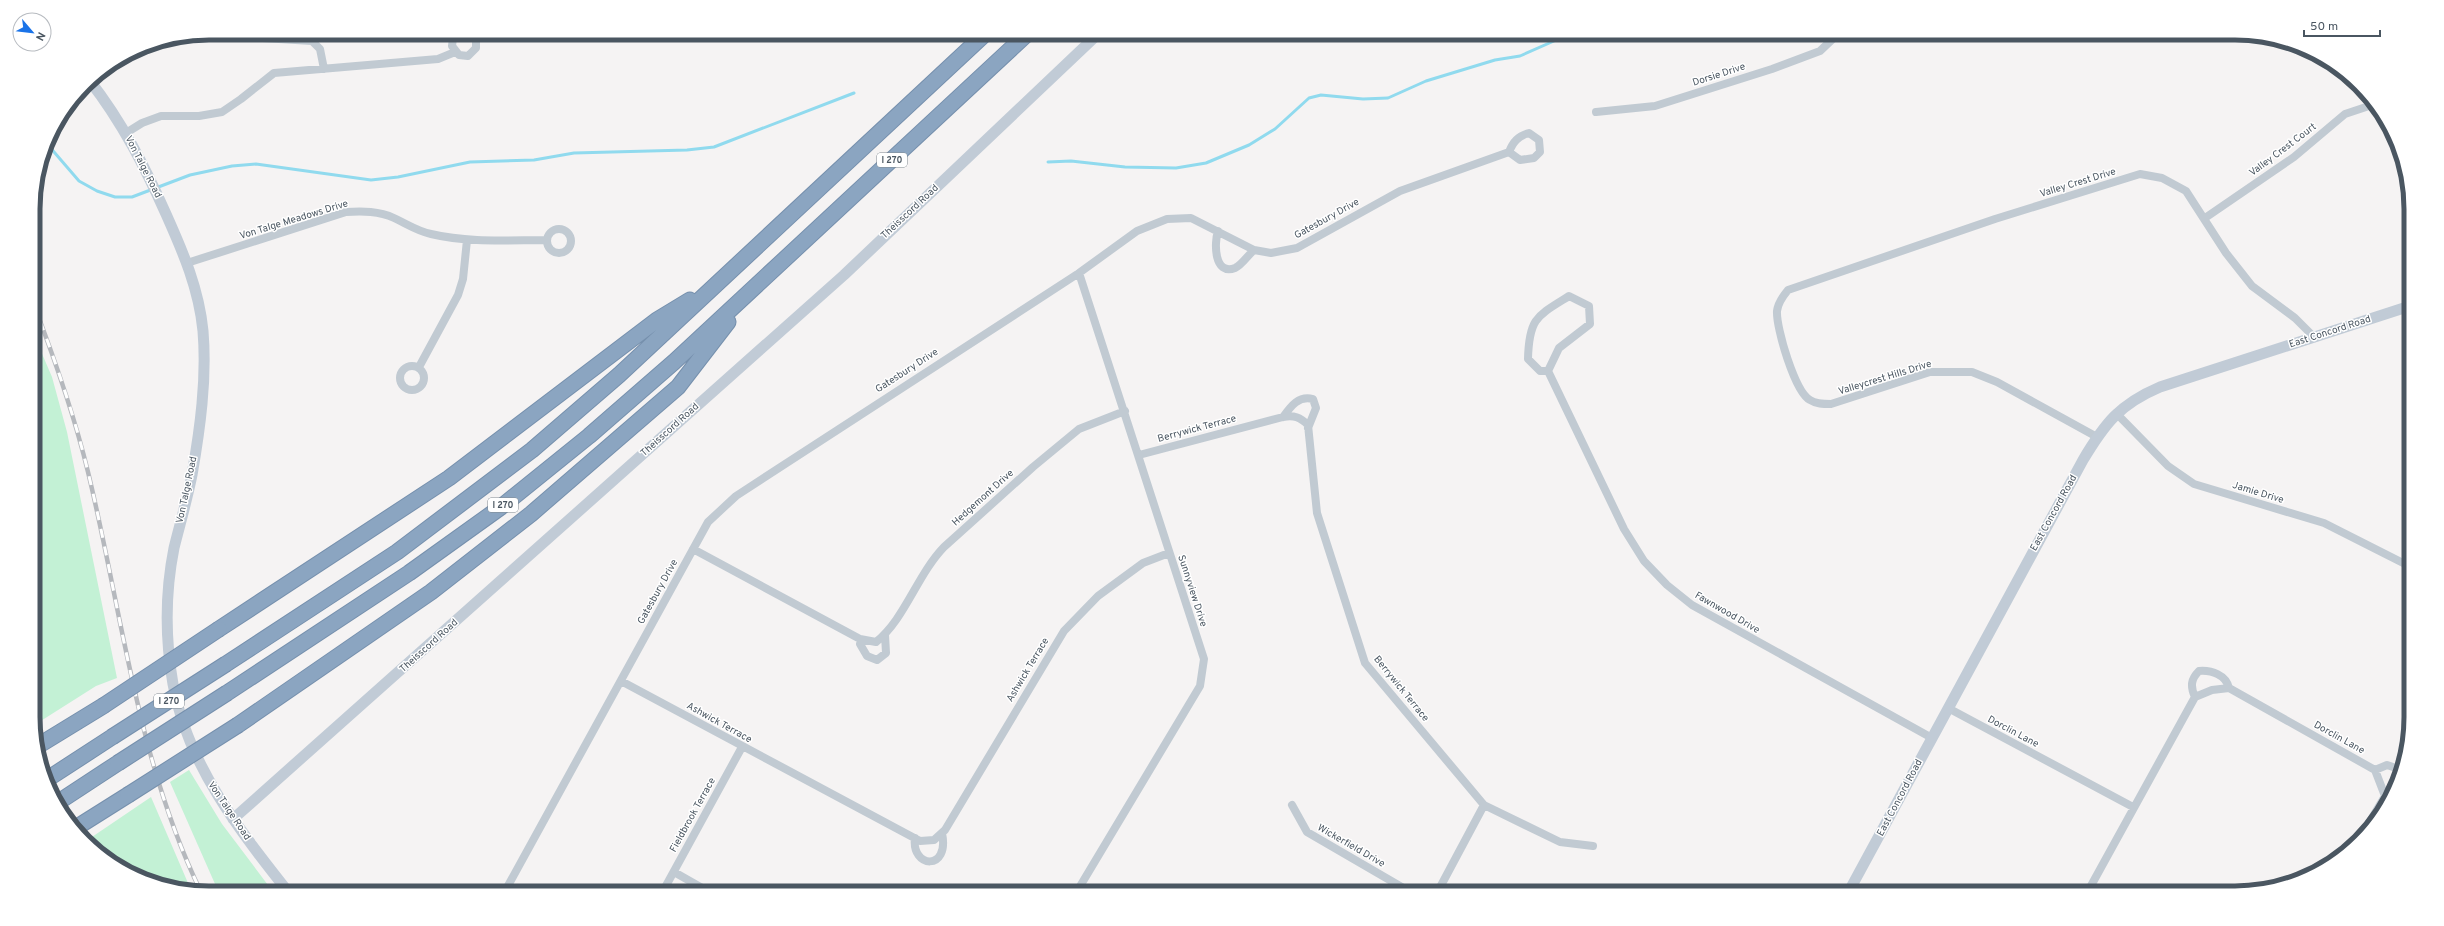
<svg xmlns="http://www.w3.org/2000/svg" width="2444" height="926" viewBox="0 0 2444 926" font-family="Overpass,sans-serif">
	<rect width="100%" height="100%" fill="#f5f3f3"/>
	<path fill="#c3f1d5" d="M34,335L52,377L67,432L117,678L96,686L36,724Z
		M189,770L222,824L274,893H219L170,782Z
		M151,797L191,890L153,884L111,863L86,841Z"/>
	<g fill="none" stroke-linecap="round" stroke-linejoin="round">
		<path stroke="#90daee" stroke-width="3" d="M48,145L79,181L97,191L115,197H132L190,175L232,166L256,164L371,180L398,177L470,162L534,160L574,153L687,150L714,147L854,93
			M1048,162L1071,161L1125,167L1176,168L1206,163L1249,145L1275,129L1309,98L1321,95L1363,99L1388,98L1426,81L1495,60L1520,56L1563,37H1576L1592,33"/>
		<defs>
			<path id="highway" d="M219,629L449,478L657,320L690,300
				M226,664L397,552L532,450L619,375L986,33
				M227,693L409,573L501,507L589,436L674,362L1028,33
				M238,725L431,592L531,514L678,387L728,322
				M36,747L103,706
				M46,780L112,737
				M57,803L118,763
				M74,829L128,795"/>
		</defs>
		<use href="#highway" stroke="#7690ad" stroke-width="17"/>
		<path stroke="#c1cad2" stroke-width="8" d="M244,33L248,37L312,41L320,49L324,69
			M459,33L453,38L452,46L459,55L468,56L476,48V38L471,33
			M1173,33C1193,39 1210,40 1230,33
			M2021,33L2022,36
			M1596,112L1655,106L1772,69L1820,51L1839,33
			M126,133L142,123L161,116H199L222,112L241,99L274,73L438,59L455,52
			M2205,218L2294,157L2345,114L2375,104
			M547 241a12 12 0 1 1 24 0a12 12 0 1 1-24 0Z
			M1218,231C1214,243 1214,276 1235,268C1242,265 1248,255 1254,250
			M187,263L346,212C363,211 379,211 394,218C407,224 417,231 431,234C469,243 508,240 547,240
			M400 378a12 12 0 1 1 24 0a12 12 0 1 1-24 0Z
			M419,367L458,295L463,279L467,240
			M1548,371H1540L1528,359C1529,318 1537,316 1569,296L1589,306L1590,324L1559,348L1548,371L1624,529L1644,561L1667,585L1692,605L1932,738
			M2116,413L2168,466L2194,484L2324,523L2411,567
			M1283,417C1291,406 1299,395 1313,399L1316,408L1308,428
			M2097,437L1997,382L1972,372H1930L1831,404C1823,404 1816,404 1810,400C1795,392 1776,328 1777,311C1778,303 1783,296 1788,290L1995,219L2140,174L2162,178L2186,191L2226,253L2252,286L2295,318L2315,338
			M1139,455L1283,417C1294,415 1300,417 1308,425L1317,513L1365,663L1484,805L1560,842L1593,846
			M693,549L860,639L876,642C905,619 917,575 944,547L1033,467L1079,429L1125,411
			M861,640L860,644L867,656L877,660L886,653L885,635
			M621,681L920,841L934,840L945,830L1064,631L1098,596L1143,563L1169,553
			M2195,697C2190,686 2191,679 2199,671C2212,670 2226,675 2229,688
			M1948,708L2133,807
			M2375,770L2387,765L2396,768L2400,776
			M1292,805L1307,832L1412,893
			M915,838C911,868 950,872 942,833
			M674,872L711,893
			M504,893L708,522L736,496L1079,273L1137,231L1167,219L1191,218L1254,250L1271,253L1297,248L1400,191L1509,152L1520,160L1534,158L1540,152L1539,140L1529,133C1518,136 1513,142 1509,152
			M662,893L742,747
			M1076,893L1200,686L1204,659L1079,273
			M1437,893L1484,805
			M2087,893L2195,697L2212,690L2229,688L2375,770L2385,796L2362,835"/>
		<path stroke="#c1cbd6" stroke-width="11" d="M90,81C122,122 145,167 166,214C183,252 199,289 203,331C207,379 200,429 192,475C187,500 180,524 174,548C165,593 165,638 173,684C187,764 240,831 289,893
			M233,819L844,275L1099,33
			M1848,893L2083,460C2105,423 2120,404 2160,387L2410,306"/>
		<use href="#highway" stroke="#8ba5c1" stroke-width="15"/>
		<defs>
			<path id="rail" d="M34,305C55,360 74,414 88,472C122,612 137,760 201,892"/>
		</defs>
		<use href="#rail" stroke="#b5b8bd" stroke-width="4.5"/>
		<use href="#rail" stroke="#fff" stroke-width="3" stroke-dasharray="9" stroke-linecap="butt"/>
		<defs>
			<path id="highway-bridge" d="M103,706L219,629
				M112,737L226,664
				M118,763L227,693
				M128,795L238,725"/>
		</defs>
		<use href="#highway-bridge" stroke="#7690ad" stroke-width="17" stroke-linecap="butt"/>
		<use href="#highway-bridge" stroke="#8ba5c1" stroke-width="15"/>
	</g>
	<g text-anchor="middle" dominant-baseline="central" stroke-width="3" stroke-linejoin="round" paint-order="stroke">
		<g fill="#fff" stroke="#808990" stroke-width="1">
			<rect x="877" y="153" width="30" height="14" rx="3"/>
			<rect x="488" y="498" width="30" height="14" rx="3"/>
			<rect x="154" y="694" width="30" height="14" rx="3"/>
		</g>
		<g font-size="9" font-weight="bold" fill="#4a5661">
			<text x="892" y="160">I 270</text>
			<text x="503" y="505">I 270</text>
			<text x="169" y="701">I 270</text>
		</g>
		<g font-size="10" fill="#4a5661" stroke="#fff">
			<text transform="translate(1719 75) rotate(-18)">Dorsie Drive</text>
			<text transform="translate(2283 150) rotate(-37)">Valley Crest Court</text>
			<text transform="translate(143 167) rotate(63)">Von Talge Road</text>
			<text transform="translate(2078 183) rotate(-17)">Valley Crest Drive</text>
			<text transform="translate(910 212) rotate(-43)">Theisscord Road</text>
			<text transform="translate(1327 219) rotate(-29)">Gatesbury Drive</text>
			<text transform="translate(294 220) rotate(-17)">Von Talge Meadows Drive</text>
			<text transform="translate(2330 332) rotate(-18)">East Concord Road</text>
			<text transform="translate(907 371) rotate(-33)">Gatesbury Drive</text>
			<text transform="translate(1885 378) rotate(-17)">Valleycrest Hills Drive</text>
			<text transform="translate(1197 429) rotate(-15)">Berrywick Terrace</text>
			<text transform="translate(670 430) rotate(-42)">Theisscord Road</text>
			<text transform="translate(187 490) rotate(-78)">Von Talge Road</text>
			<text transform="translate(2258 493) rotate(17)">Jamie Drive</text>
			<text transform="translate(983 498) rotate(-42)">Hedgemont Drive</text>
			<text transform="translate(2054 513) rotate(-61)">East Concord Road</text>
			<text transform="translate(1192 591) rotate(72)">Sunnyview Drive</text>
			<text transform="translate(658 592) rotate(-61)">Gatesbury Drive</text>
			<text transform="translate(1727 613) rotate(30)">Fawnwood Drive</text>
			<text transform="translate(429 646) rotate(-42)">Theisscord Road</text>
			<text transform="translate(1028 670) rotate(-59)">Ashwick Terrace</text>
			<text transform="translate(1401 689) rotate(51)">Berrywick Terrace</text>
			<text transform="translate(719 723) rotate(29)">Ashwick Terrace</text>
			<text transform="translate(2013 732) rotate(28)">Dorclin Lane</text>
			<text transform="translate(2339 738) rotate(29)">Dorclin Lane</text>
			<text transform="translate(1900 798) rotate(-62)">East Concord Road</text>
			<text transform="translate(229 811) rotate(56)">Von Talge Road</text>
			<text transform="translate(693 815) rotate(-61)">Fieldbrook Terrace</text>
			<text transform="translate(1351 846) rotate(30)">Wickerfield Drive</text>
		</g>
	</g>
	<path d="M0 0H2444V926H0ZM209 40H2235A169 169 0 0 1 2404 209V717A169 169 0 0 1 2235 886H209A169 169 0 0 1 40 717V209A169 169 0 0 1 209 40Z" fill="#fff" fill-rule="evenodd"/>
	<path fill="none" stroke="#4a5661" stroke-width="5" d="M209 40H2235A169 169 0 0 1 2404 209V717A169 169 0 0 1 2235 886H209A169 169 0 0 1 40 717V209A169 169 0 0 1 209 40Z"/>
	<g transform="translate(32 32) rotate(118)"><circle r="19" fill="#ffffff" stroke="#b7bbc0"/>
	<path d="M0-3L7 15L0 10L-7 15Z" fill="#1a73e8"/>
	<text y="-6" font-size="11" font-weight="bold" text-anchor="middle" fill="#4a5661">N</text>
	</g>
	<path d="M2304 30v6h76v-6" fill="none" stroke="#4a5661" stroke-width="2"/>
	<text x="2310" y="30" font-size="12" fill="#4a5661" stroke="#ffffff" stroke-width="3" paint-order="stroke">50 m</text>
</svg>
